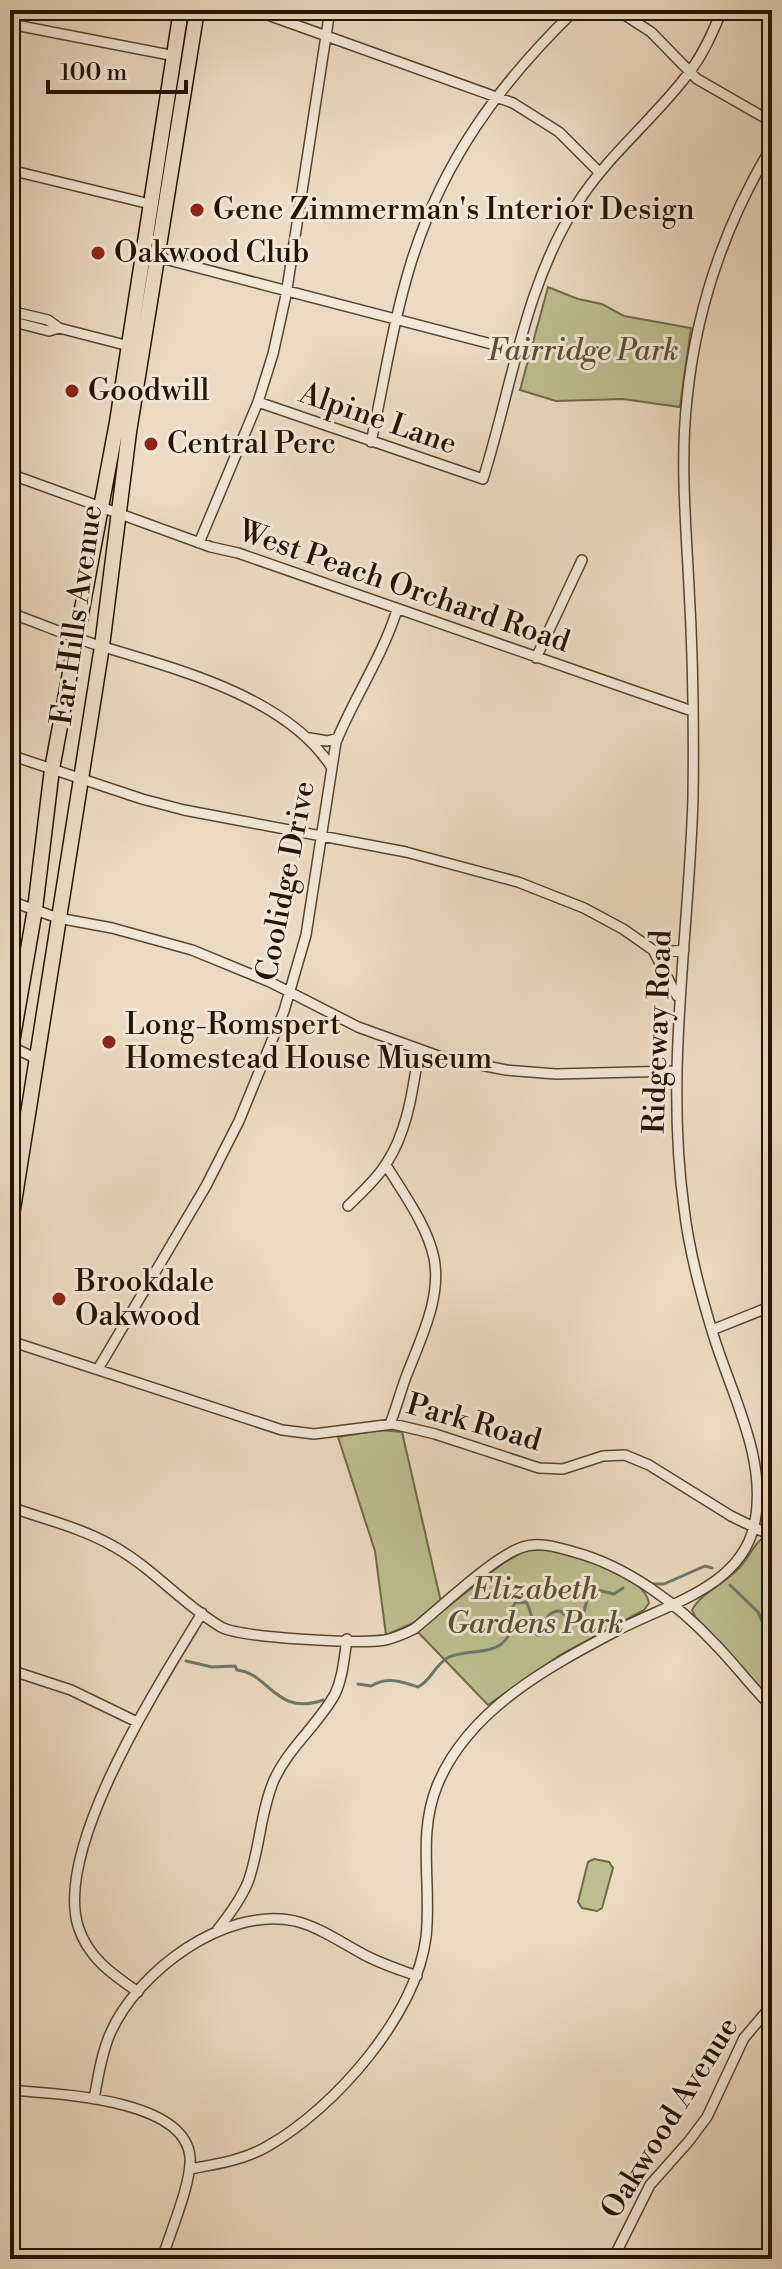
<svg xmlns="http://www.w3.org/2000/svg" width="782" height="2269" viewBox="0 0 782 2269" font-family="'Libre Bodoni',serif">
	<rect width="100%" height="100%" fill="#ecdbc2"/>
	<filter id="stains"><feTurbulence type="fractalNoise" baseFrequency=".0025" numOctaves="4"/><feColorMatrix values="0 0 0 0 .2 0 0 0 0 .09 0 0 0 0 .02 0 0 0 .5 -.17"/></filter>
	<radialGradient id="worn" r=".72"><stop offset=".6" stop-color="#630" stop-opacity="0"/><stop offset="1" stop-color="#630" stop-opacity=".3"/></radialGradient>
	<path fill="#bcbf90" stroke="#706a48" stroke-width="2" d="M548,287L578,299L602,304L624,316L691,328L680,407L623,399L556,401L520,390Z
		M380,1430L402,1432L441,1602L420,1620L386,1635L375,1551L338,1437Z
		M764,1537L772,1540V1701L696,1618L692,1610C702,1592 726,1583 740,1567C749,1558 753,1544 764,1537Z
		M528,1549C538,1550 549,1549 559,1551C582,1556 645,1577 649,1603L644,1610L560,1655L488,1705L417,1631L502,1564Z
		M594,1859L609,1862L613,1868L602,1908L597,1911L582,1908L578,1902L588,1862Z"/>
	<g fill="none" stroke-linecap="round" stroke-linejoin="round">
		<path stroke="#6b7968" stroke-width="3" d="M772,1417C761,1423 763,1437 772,1444
			M650,1584H664L705,1566L712,1568
			M730,1585L758,1612L768,1635L772,1637
			M186,1661L212,1667L235,1666L237,1670C269,1673 276,1717 323,1700
			M358,1684L371,1686C388,1676 403,1682 418,1687C431,1681 435,1664 449,1657C466,1649 495,1656 507,1638C512,1630 504,1619 515,1603L526,1602C533,1612 531,1624 537,1635H540C546,1624 545,1610 561,1611L571,1623L577,1624L583,1615L588,1596L597,1590L614,1594L623,1588"/>
		<defs>
			<path id="minor" d="M254,10L513,103L559,132L599,172
				M617,10L651,32L697,79L772,122
				M10,24L175,56
				M10,170L150,204
				M157,257L518,351
				M10,311L48,320L59,328L129,346
				M10,321L49,331L59,328
				M258,402L483,479C512,387 524,287 577,204C608,155 653,120 688,74C703,55 713,32 722,10
				M371,442C384,383 393,321 411,263C443,160 499,84 575,10
				M10,474L211,547L238,553L692,711
				M199,543L258,402L273,354L286,295L330,10
				M10,613C39,623 68,636 97,645C173,668 287,696 332,768
				M536,658L582,560
				M310,738L327,741L338,738
				M10,755L142,799L184,810L406,852L518,882L584,908L623,929L653,950L677,996
				M10,901L58,918L112,928L192,950L270,982L358,1027L441,1057L506,1070L556,1074L675,1071
				M653,950L662,952L684,950
				M10,1046L35,1058
				M386,1165C403,1193 427,1225 434,1258C442,1298 420,1340 406,1377C400,1393 396,1409 390,1424
				M348,1206C361,1193 376,1180 386,1164C408,1131 413,1088 419,1050
				M712,1330L772,1306
				M10,1341L282,1430L314,1434L393,1424L435,1434L539,1468L563,1469L603,1456L625,1455L649,1465L731,1516L772,1536
				M98,1369L206,1186L239,1121L284,1011L306,935L336,742C355,696 382,657 397,610
				M10,1507C44,1519 82,1528 113,1546C153,1568 182,1604 221,1627C241,1638 360,1644 385,1640C395,1638 404,1634 414,1629C440,1608 491,1559 520,1548C538,1541 557,1547 574,1552C627,1566 678,1604 715,1644C735,1664 751,1687 772,1707
				M10,1670L71,1690L137,1722
				M218,1929C230,1914 241,1899 248,1882C260,1849 260,1813 274,1780C289,1747 318,1725 335,1694C343,1677 344,1658 347,1639
				M138,1992C112,1974 88,1958 78,1926C54,1846 161,1681 202,1613
				M10,2090C55,2094 185,2098 190,2157C192,2182 170,2233 162,2259
				M94,2099C98,2078 101,2055 110,2034C137,1972 224,1906 295,1921C319,1927 339,1941 361,1953C378,1963 398,1969 417,1976
				M190,2169C217,2164 244,2160 268,2146C335,2108 417,2014 426,1937C432,1885 417,1836 437,1786C468,1709 550,1666 620,1629C668,1604 740,1587 754,1526C769,1461 731,1394 713,1334C700,1292 689,1251 684,1208C665,1071 689,935 693,798C694,728 693,657 689,587C686,525 680,461 687,399C696,309 725,224 772,146
				M613,2259L650,2185L689,2141L707,2117L744,2038L772,2005"/>
			<path id="primary" d="M10,1054L35,909L52,769L117,422L181,10
				M10,1228L102,646L129,432L197,10"/>
		</defs>
		<use href="#minor" stroke="#564631" stroke-width="12"/>
		<use href="#primary" stroke="#241401" stroke-width="17"/>
		<use href="#minor" stroke="#f3e8d7" stroke-width="9"/>
		<use href="#primary" stroke="#ecdbc2" stroke-width="14"/>
	</g>
	<g fill="#8f2418" stroke="#f3e8d7" stroke-width="3">
		<circle cx="197" cy="210" r="8"/>
		<circle cx="98" cy="253" r="8"/>
		<circle cx="72" cy="391" r="8"/>
		<circle cx="151" cy="444" r="8"/>
		<circle cx="109" cy="1042" r="8"/>
		<circle cx="59" cy="1299" r="8"/>
	</g>
	<g text-anchor="middle" dominant-baseline="central" stroke-width="6" stroke-linejoin="round" paint-order="stroke">
		<g font-size="30" fill="#241401" stroke="#f3e8d7" text-anchor="start">
			<text x="213" y="210">Gene Zimmerman's Interior Design</text>
			<text x="114" y="253">Oakwood Club</text>
			<text x="88" y="391">Goodwill</text>
			<text x="167" y="444">Central Perc</text>
			<text x="125" y="1025">Long-Romspert<tspan x="125" dy="34">Homestead House Museum</tspan></text>
			<text x="75" y="1282">Brookdale<tspan x="75" dy="34">Oakwood</tspan></text>
		</g>
		<g font-size="30" font-style="italic" fill="#595033" stroke="#f3e8d7">
			<text x="583" y="351">Fairridge Park</text>
			<text x="535" y="1590">Elizabeth<tspan x="535" dy="34">Gardens Park</tspan></text>
		</g>
		<g font-size="30" fill="#241401" stroke="#f3e8d7">
			<text transform="translate(378 419) rotate(19)">Alpine Lane</text>
			<text transform="translate(404 587) rotate(19)">West Peach Orchard Road</text>
			<text transform="translate(77 615) rotate(-82)">Far Hills Avenue</text>
			<text transform="translate(286 881) rotate(-79)">Coolidge Drive</text>
			<text transform="translate(658 1032) rotate(-88)">Ridgeway Road</text>
			<text transform="translate(474 1423) rotate(16)">Park Road</text>
			<text transform="translate(670 2118) rotate(-58)">Oakwood Avenue</text>
		</g>
	</g>
	<rect width="782" height="2269" fill="none" stroke="#ecdbc2" stroke-width="40"/>
	<rect x="12" y="12" width="758" height="2245" fill="none" stroke="#241401" stroke-width="4"/>
	<rect x="20" y="20" width="742" height="2229" fill="none" stroke="#241401" stroke-width="2"/>
	<path d="M48 80v12h138v-12" fill="none" stroke="#241401" stroke-width="4"/>
	<text x="60" y="80" font-size="24" fill="#241401" stroke="#f3e8d7" stroke-width="6" paint-order="stroke">100 m</text>
	<rect width="100%" height="100%" filter="url(#stains)"/>
	<rect width="100%" height="100%" fill="url(#worn)"/>
</svg>
